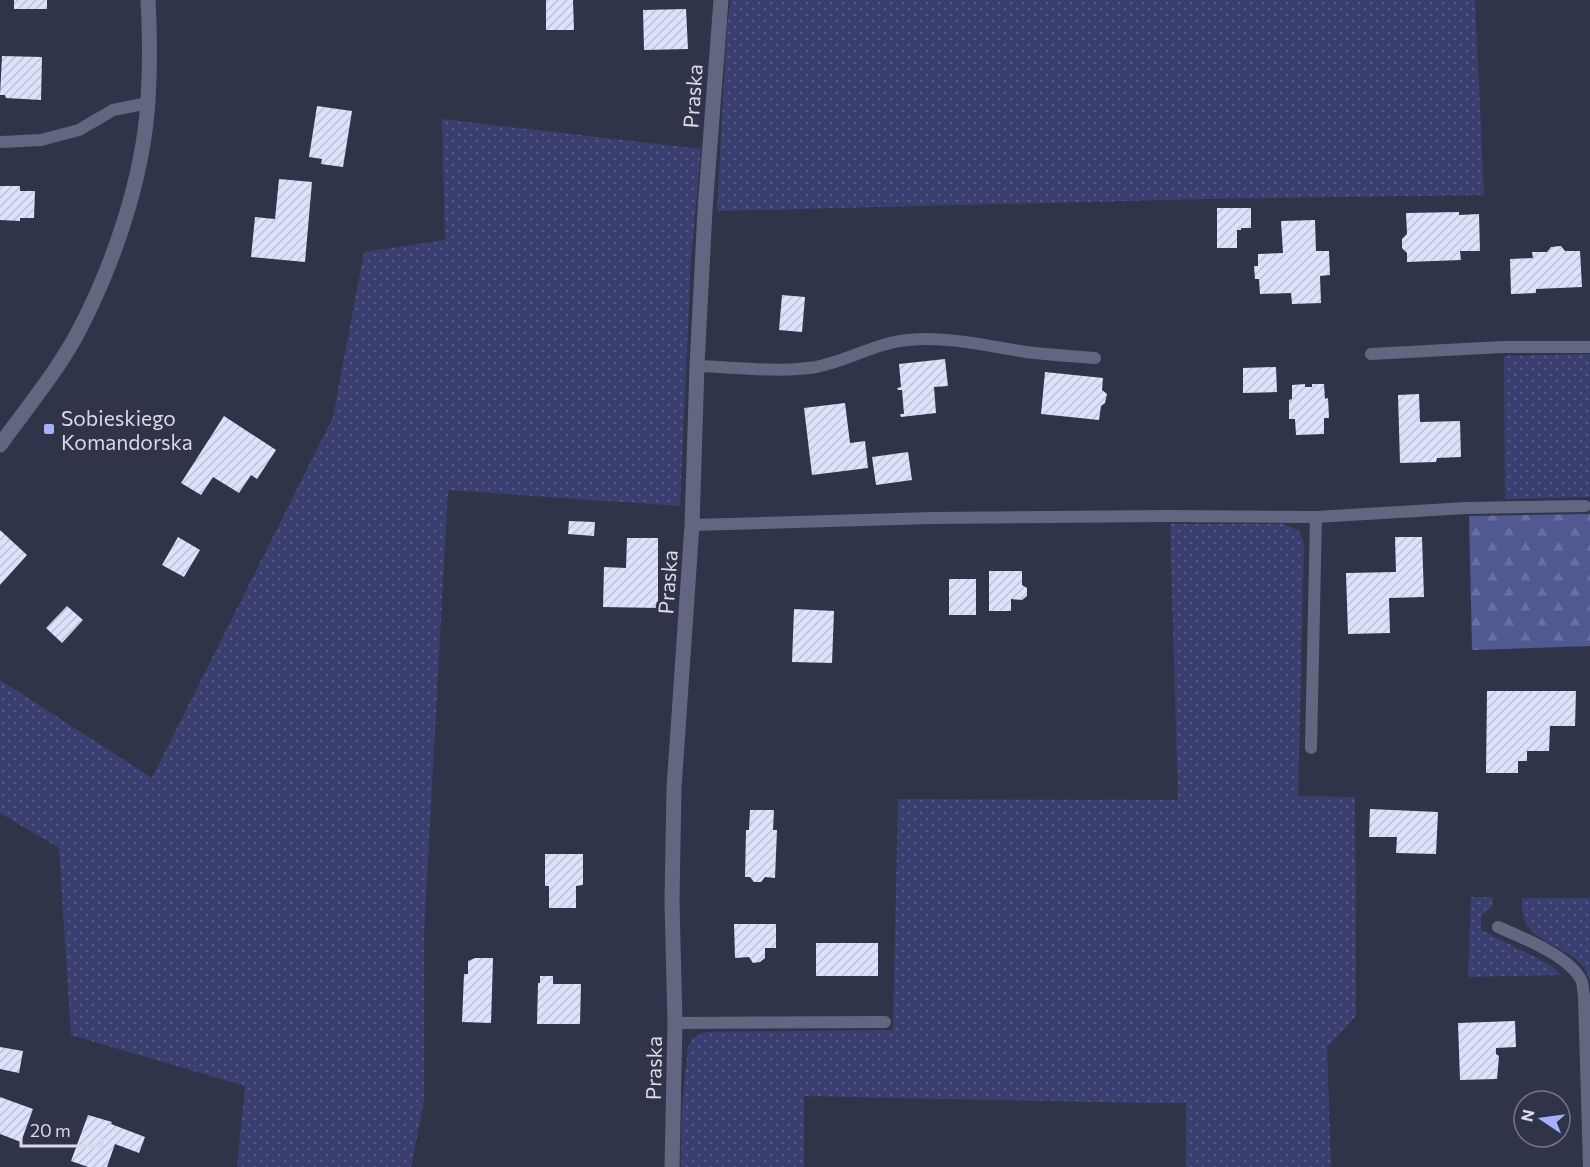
<svg xmlns="http://www.w3.org/2000/svg" width="1590" height="1167" viewBox="0 0 1590 1167" font-family="Commissioner,sans-serif">
	<defs>
		<pattern id="grass-dots" width="8" height="8" patternUnits="userSpaceOnUse" patternTransform="scale(1.5)"><rect width="8" height="8" fill="#3a3f70"/><path d="M2 2h.1M6 6h.1" fill="none" stroke="#565a84" stroke-width="1.8" stroke-linecap="round"/></pattern>
		<pattern id="forest-firs" width="22" height="20" patternUnits="userSpaceOnUse" patternTransform="scale(1.5)"><rect width="22" height="20" fill="#515892"/><path d="M5 1l3.5 6h-7zM16 11l3.5 6h-7z" fill="#696fa1"/></pattern>
		<pattern id="building-hatch" width="6" height="6" patternUnits="userSpaceOnUse" patternTransform="scale(1.5)"><rect width="6" height="6" fill="#dce1fc"/><path d="M-1 1l2-2M0 6l6-6M5 7l2-2" fill="none" stroke="#bdc1d8"/></pattern>
	</defs>
	<rect width="100%" height="100%" fill="#303449"/>
	<path fill="url(#grass-dots)" d="M731,0H1475L1484,195L1206,199L717,211L727,25Z
		M442,119L701,149L691,260L680,506L448,490L424,933V1101L411,1167H237L245,1086L71,1035L59,848L0,813V680L152,778L333,417L364,252L445,240Z
		M1590,354V497L1505,499L1504,356Z
		M1170,524H1284L1299,531L1304,542L1298,796L1355,797L1356,1016L1327,1047L1331,1167H1186V1103H1146L804,1096V1167H681L682,1106L688,1047L693,1038L705,1032L893,1030L898,799L1178,800Z
		M1471,897H1493L1492,907L1481,916V930L1549,964L1561,975L1468,977Z
		M1522,898H1590V981C1588,977 1587,971 1584,968C1571,948 1540,945 1527,925C1522,917 1522,907 1522,898Z"/>
	<path fill="url(#forest-firs)" d="M1590,514V646L1472,650L1469,516Z"/>
	<path fill="url(#building-hatch)" d="M14,0H47V9H14Z
		M546,0H573L574,30H546Z
		M686,9L688,49L644,50L643,10Z
		M2,56L42,57L41,100L6,98L5,95H0Z
		M317,106L352,111L343,167L321,164L322,159L309,157Z
		M279,179L312,182L305,262L251,257L255,217L275,219Z
		M0,186H20V191H35L34,218H20V221L0,220Z
		M1217,208H1251V228H1241V230H1237V248H1217Z
		M1459,212V215L1479,214L1480,251H1460L1461,260L1407,262V253L1402,248V239L1407,234L1406,213Z
		M1315,220L1316,251H1329L1330,275L1320,276L1321,303L1292,304L1291,293L1260,294L1259,279H1255L1254,266H1258V254L1283,253L1281,221Z
		M1561,246L1565,251H1580L1582,287L1536,289V293L1511,294L1510,259L1533,258L1532,252H1547L1551,247Z
		M782,295L805,297L802,332L779,330Z
		M945,359L948,386L934,387L936,413L901,417L900,414H904L902,390H898L897,388L901,387L899,364Z
		M1276,367L1277,392L1243,393V368Z
		M1045,372L1103,378L1102,390L1107,394L1105,403L1101,406L1099,420L1041,414Z
		M1305,384V387H1312V384H1324L1325,399L1328,398L1329,418H1324V434L1296,435L1295,419H1289V400L1292,399V385Z
		M1419,394L1420,422L1460,421L1461,457L1437,458L1436,462L1400,463L1398,395Z
		M845,403L850,443L865,441L868,468L812,475L804,408Z
		M224,416L276,450L257,479L251,475L239,493L213,477L201,495L181,483Z
		M908,452L912,480L876,485L872,457Z
		M569,521L595,522L594,536L568,534Z
		M0,530L27,555L0,585Z
		M178,537L200,550L184,577L162,565Z
		M1395,537H1422L1424,597L1389,598L1390,633L1348,634L1346,573L1396,572Z
		M627,538H658V608L603,607L604,567L626,568Z
		M989,571H1022V585L1027,588V596L1022,600L1011,599V611H989Z
		M949,579H976V615H949Z
		M67,606L83,620L62,643L46,628Z
		M794,609L834,611L832,663L792,662Z
		M1487,691H1576L1575,726H1550L1549,751H1527V761H1518V773H1486Z
		M1370,809L1438,812L1436,854L1396,853L1397,837H1369Z
		M750,810H774L773,830H777L775,878L765,877L761,882H754L750,877H745L746,830H749Z
		M545,854H583V885L576,886V908H549V886H545Z
		M734,924H776V948H765V958L760,962L753,963L749,957L735,958Z
		M816,943H878V976H816Z
		M475,958H493L491,1023L462,1022L464,974H468V961Z
		M540,976H553V984H581L580,1024H537L538,983H540Z
		M1515,1021L1516,1047L1496,1048V1054L1499,1056L1497,1079L1460,1080L1458,1023Z
		M0,1047L23,1051L19,1073L0,1069Z
		M0,1097L33,1109L21,1142L0,1134Z
		M88,1115L112,1122L111,1124L145,1137L139,1153L115,1144L107,1167H88L71,1161Z"/>
	<g fill="none" stroke-linecap="round" stroke-linejoin="round">
		<path stroke="#626680" stroke-width="12" d="M0,142L41,140L79,130L113,110L148,103
			M1371,354L1502,347H1590
			M697,366C734,367 779,373 816,367C848,361 875,343 908,340C948,336 987,346 1026,352C1049,355 1072,356 1095,358
			M692,525L931,518L1166,516L1316,517L1466,508L1585,506
			M1311,748L1316,517
			M1498,927C1521,937 1572,957 1582,982C1583,986 1583,992 1584,996L1589,1167
			M675,1023L885,1022"/>
		<path stroke="#626680" stroke-width="15" d="M672,1167L675,1023L672,901L674,788L692,525L697,366L705,210L721,0"/>
		<path stroke="#626680" stroke-width="15" d="M0,445C26,409 55,374 76,336C113,267 143,179 148,101C150,67 150,34 148,0"/>
	</g>
	<rect fill="#a6b1fc" stroke="#303449" stroke-width="2" x="43" y="423" width="12" height="12" rx="3"/>
	<g text-anchor="middle" dominant-baseline="central" stroke-width="6" stroke-linejoin="round" paint-order="stroke">
		<g font-size="21" fill="#d7dae8" stroke="#303449">
			<text transform="translate(692 96) rotate(-86)">Praska</text>
			<text transform="translate(667 582) rotate(-86)">Praska</text>
			<text transform="translate(653 1068) rotate(-89)">Praska</text>
		</g>
		<g font-size="21" fill="#d7dae8" stroke="#303449" text-anchor="start">
			<text x="61" y="417">Sobieskiego<tspan x="61" dy="24">Komandorska</tspan></text>
		</g>
	</g>
	<g transform="translate(1542 1119) rotate(283)"><circle r="28" fill="#303449" stroke="#737689" stroke-width="1.5"/>
	<path d="M0-4.5L10 22L0 15L-10 22Z" fill="#a6b1fc"/>
	<text y="-9" font-size="16" font-weight="bold" text-anchor="middle" fill="#d7dae8">N</text>
	</g>
	<path d="M21 1137v9h81v-9" fill="none" stroke="#d7dae8" stroke-width="3"/>
	<text x="30" y="1137" font-size="18" fill="#d7dae8" stroke="#303449" stroke-width="4.5" paint-order="stroke">20 m</text>
</svg>
